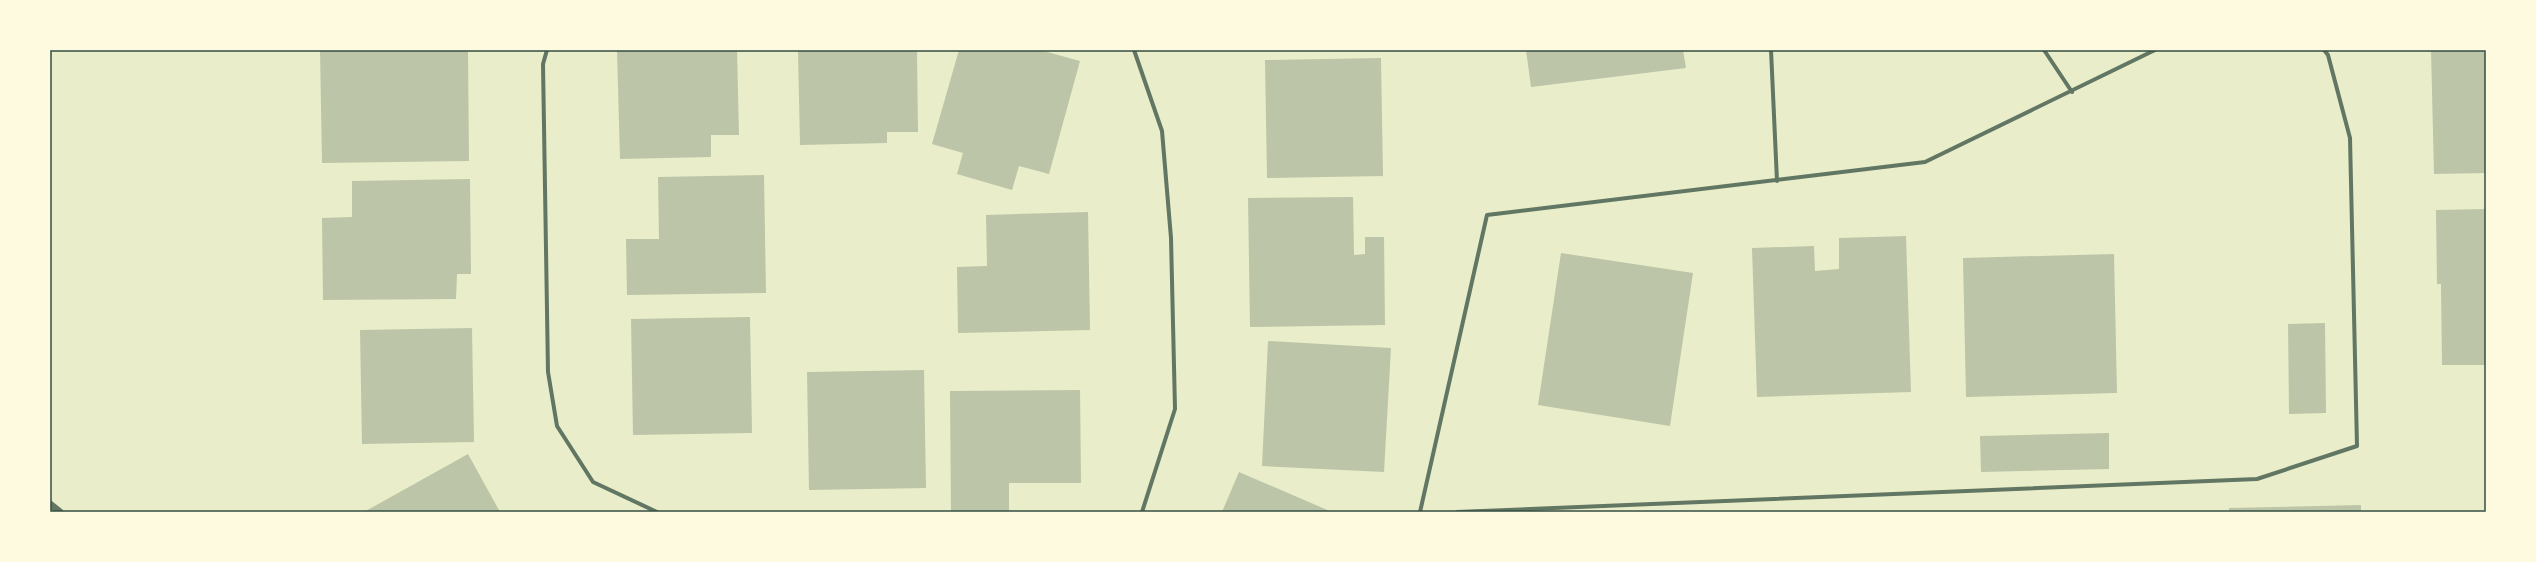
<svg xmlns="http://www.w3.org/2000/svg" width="2536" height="562" viewBox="0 0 2536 562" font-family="Figtree,sans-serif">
	<rect width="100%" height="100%" fill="#e9edc9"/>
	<path fill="#bcc5a7" d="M320,50H468L469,161L322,163Z
		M617,50H737L739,135H711V157L620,159Z
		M798,50H917L918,132H887V143L800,145Z
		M959,50H1040L1080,61L1049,174L1019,166L1012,190L957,174L963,153L932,144Z
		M1526,50H1683L1686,68L1531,87Z
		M2431,50H2486V173L2434,174Z
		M1381,58L1383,176L1267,178L1265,60Z
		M764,175L766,293L627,295L626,239H659L658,177Z
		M470,179L471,274H457L456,299L323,300L322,218L352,217V181Z
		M1353,197L1354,255L1365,254V237H1384L1385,325L1250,327L1248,198Z
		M2486,209V365H2442L2441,284H2437L2436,210Z
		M1088,212L1090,330L958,333L957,267L987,266L986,215Z
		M1906,236L1911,392L1757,397L1752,248L1814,246L1815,271L1839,269V238Z
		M1561,253L1693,273L1670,426L1538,405Z
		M2114,254L2117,393L1966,397L1963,258Z
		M750,317L752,433L633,435L631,319Z
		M2325,323L2326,413L2289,414L2288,324Z
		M472,328L474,442L362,444L360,330Z
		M1268,341L1391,348L1384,472L1262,466Z
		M924,370L926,488L809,490L807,372Z
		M1080,390L1081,483H1009V512H951L950,391Z
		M2109,433V469L1981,472L1980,436Z
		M468,454L500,512H364Z
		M1239,472L1332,512H1222Z
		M2361,505V512H2229V508Z"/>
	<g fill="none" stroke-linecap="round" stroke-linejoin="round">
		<path stroke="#617663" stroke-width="4" d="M547,50L543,64L548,372L557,426L593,482L657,512
			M1134,50L1162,131L1171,238L1175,409L1142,512
			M1771,50L1777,181
			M2044,50L2072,92
			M1420,512L1487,215L1925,162L2155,50
			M1457,512L2257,479L2357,446L2350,138L2328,55L2324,50"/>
		<path stroke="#617663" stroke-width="7" d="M50,504L60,512"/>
	</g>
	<rect width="2536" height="562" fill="none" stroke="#fefae0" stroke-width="102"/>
	<rect x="51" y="51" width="2434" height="460" fill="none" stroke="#344e41" stroke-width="1.5"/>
</svg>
